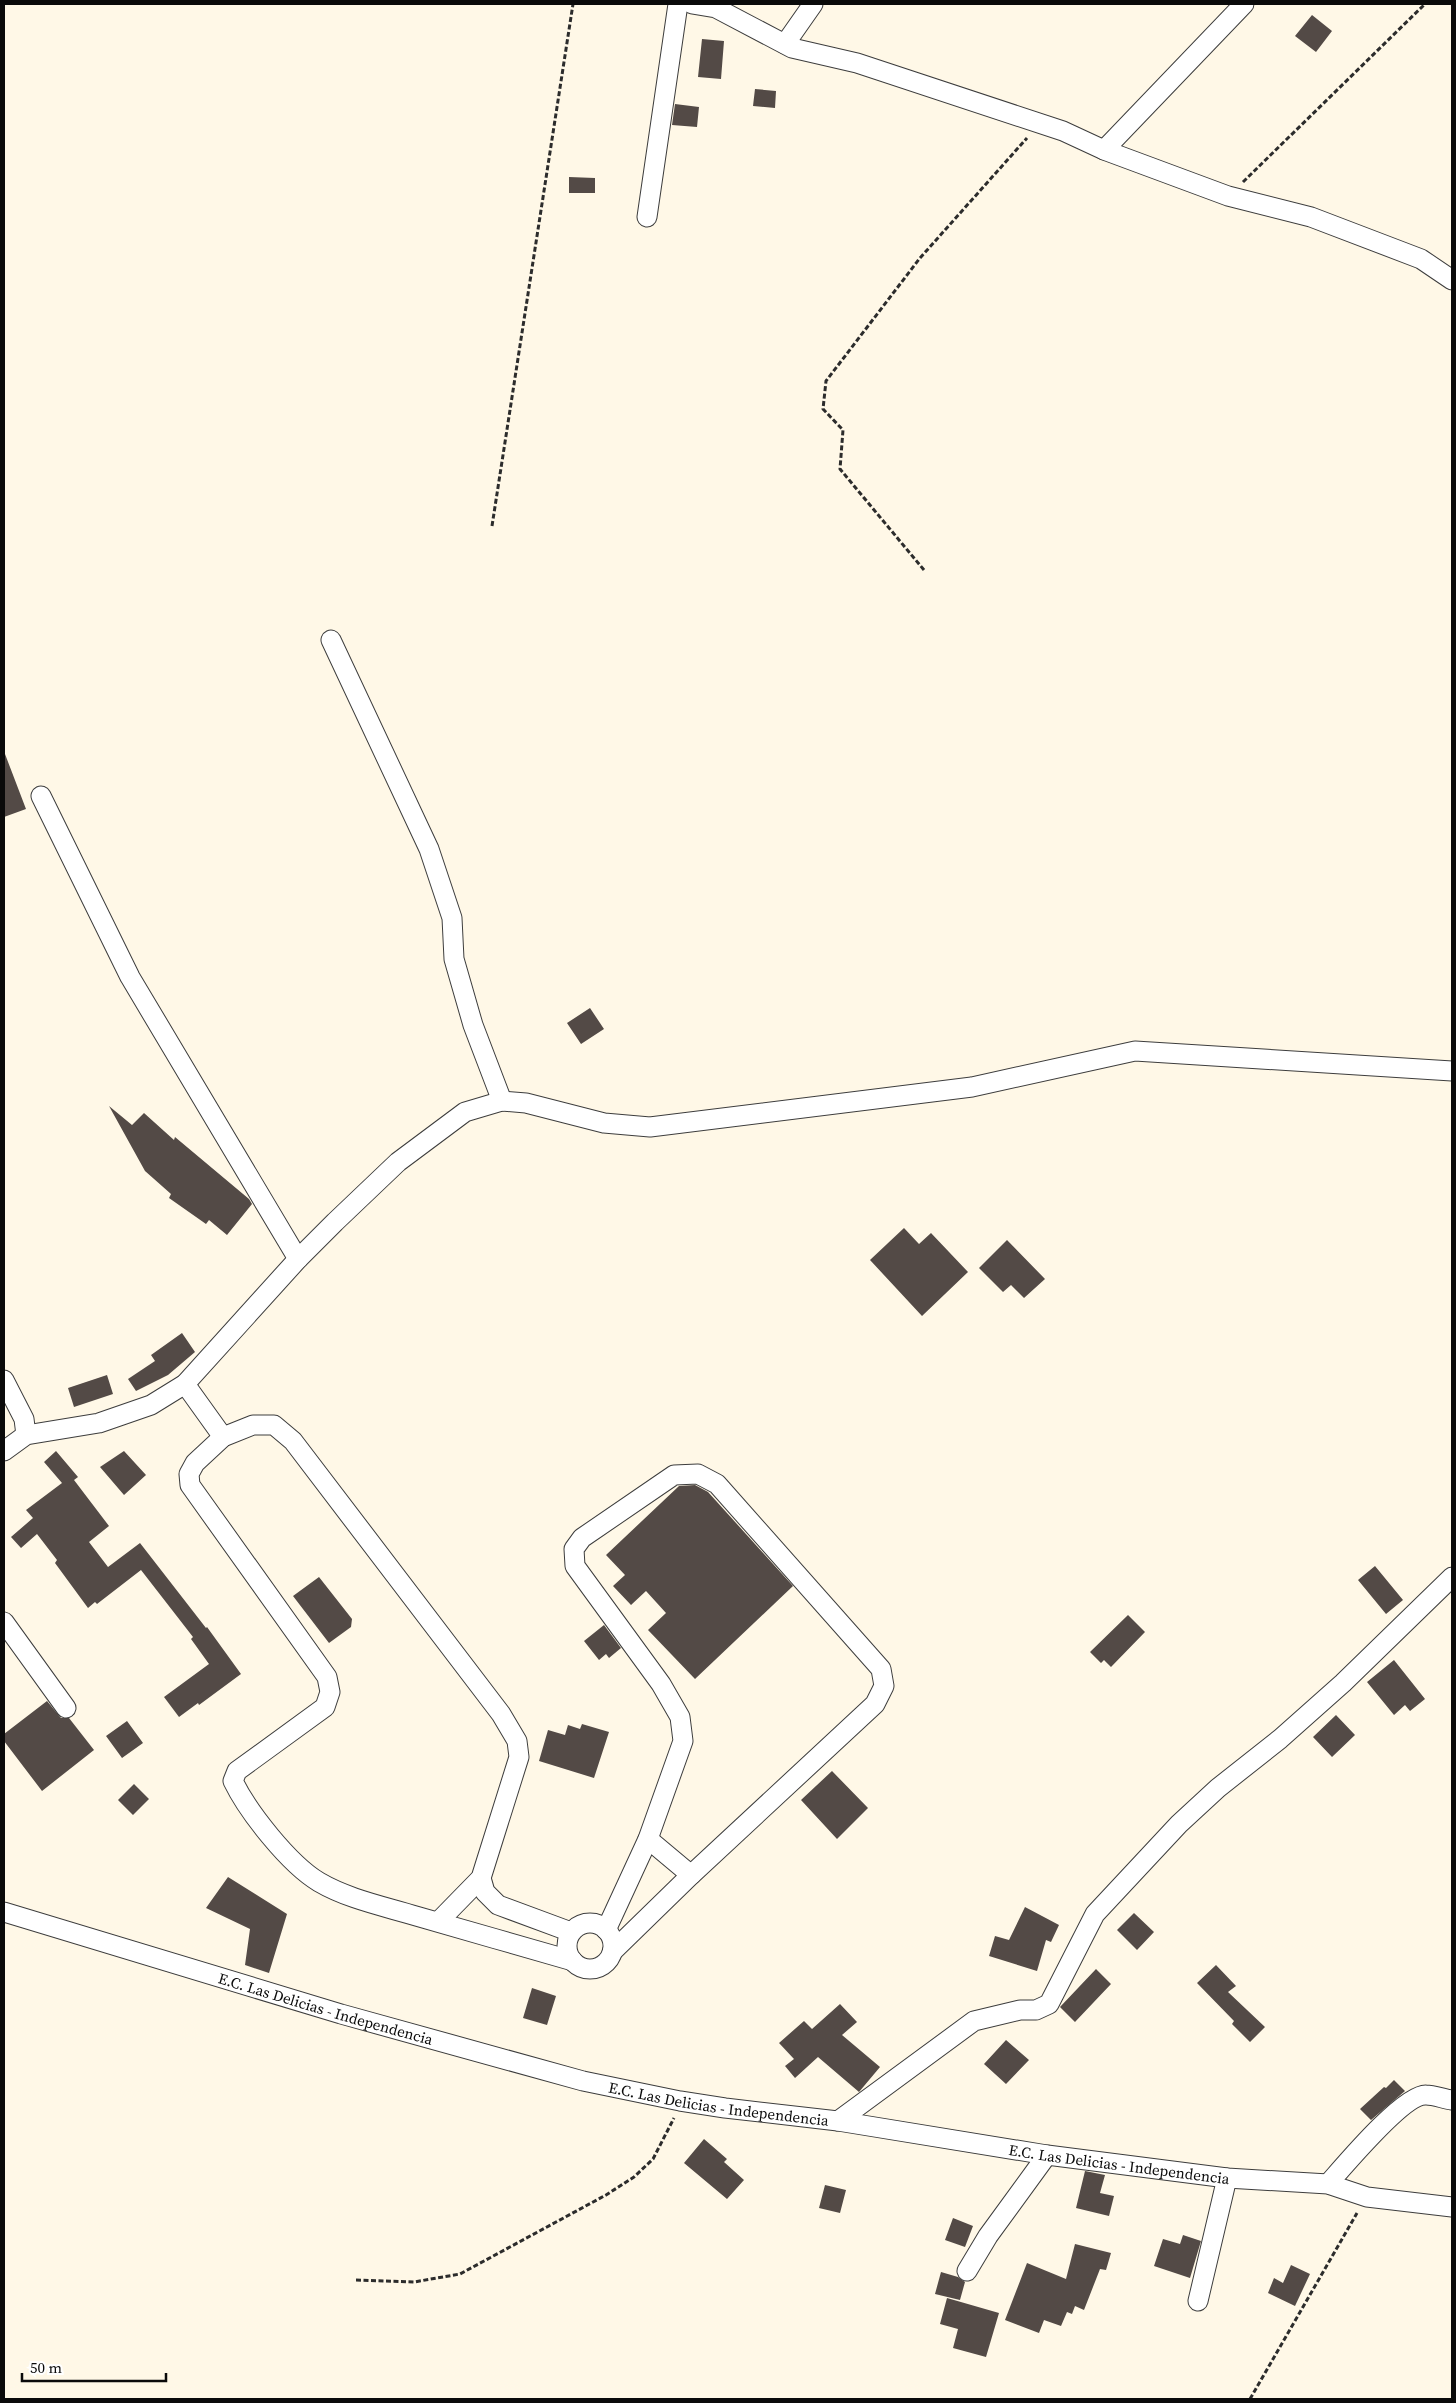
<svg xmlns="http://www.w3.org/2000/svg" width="1456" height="2403" viewBox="0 0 1456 2403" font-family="'Source Serif 4',serif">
	<rect width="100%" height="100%" fill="#fff8e7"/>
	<path fill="#534a46" d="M1312,15L1332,31L1316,52L1295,36Z
		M702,39L724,41L721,79L698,77Z
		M755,89L776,91L775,108L753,106Z
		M675,104L699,107L697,127L672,125Z
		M569,177L595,178V193H569Z
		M4,754H5L26,809L4,817Z
		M590,1008L604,1029L581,1044L567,1023Z
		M109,1106L132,1125L144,1113L174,1140L175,1137L249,1199L252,1204L227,1235L209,1220L206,1224L169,1198L171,1194L145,1171Z
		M904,1228L919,1244L931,1233L968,1272L922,1316L870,1260Z
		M1007,1240L1045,1279L1024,1298L1011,1285L1003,1292L979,1268Z
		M182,1333L195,1352L168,1375L136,1391L128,1379L155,1361L151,1355Z
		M107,1375L113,1394L74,1407L68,1388Z
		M56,1451L78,1477L74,1480L109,1526L89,1542L108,1567L140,1543L206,1628L207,1627L241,1674L199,1705L198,1703L179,1717L164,1697L209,1664L191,1639L193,1637L141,1570L97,1604L95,1602L88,1608L55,1563L57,1560L37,1534L21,1548L11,1537L33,1518L26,1510L62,1483L44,1462Z
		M124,1451L146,1475L124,1495L100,1467Z
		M695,1485L708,1492L793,1586L695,1679L648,1630L666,1613L646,1591L631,1605L613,1586L625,1575L606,1555L679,1486Z
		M1375,1566L1403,1600L1386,1614L1358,1580Z
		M319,1577L352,1619L351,1627L329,1643L293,1596Z
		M1128,1615L1145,1632L1111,1667L1104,1660L1101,1663L1090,1652Z
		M604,1625L621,1648L609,1658L606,1654L599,1660L584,1641Z
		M1394,1660L1425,1699L1410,1711L1405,1705L1394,1715L1367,1682Z
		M47,1701L61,1718H69L94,1750L42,1791L4,1741V1734Z
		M1336,1715L1355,1735L1332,1757L1313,1737Z
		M127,1721L143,1743L122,1758L106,1736Z
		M582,1724L609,1732L594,1778L539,1761L548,1730L565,1735L568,1725L580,1729Z
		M832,1771L868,1808L837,1839L801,1800Z
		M134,1784L149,1799L133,1815L118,1800Z
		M228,1877L287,1914L269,1973L245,1965L250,1929L206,1908Z
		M1025,1907L1059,1925L1051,1942L1046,1940L1037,1971L989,1956L995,1936L1009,1940Z
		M1134,1913L1154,1932L1137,1950L1117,1930Z
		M1216,1965L1236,1986L1228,1992L1265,2027L1250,2042L1232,2024L1234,2021L1197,1983Z
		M1096,1969L1111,1984L1075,2022L1060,2007Z
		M532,1988L556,1996L547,2025L523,2018Z
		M840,2004L857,2022L842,2035L880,2067L859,2092L818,2057L795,2078L785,2066L794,2059L779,2043L804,2021L812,2029Z
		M1006,2040L1029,2060L1006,2084L984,2064Z
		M1394,2080L1405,2091L1371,2120L1360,2109L1384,2087L1386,2088Z
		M704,2139L727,2159L724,2162L744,2180L727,2199L684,2163Z
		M1085,2171L1105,2175L1100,2193L1114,2196L1109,2216L1076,2208Z
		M825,2185L846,2190L840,2213L819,2208Z
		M953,2218L973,2226L965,2247L945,2240Z
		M1183,2235L1201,2241L1190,2278L1154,2266L1163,2239L1180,2244Z
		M1075,2244L1111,2253L1106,2270L1100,2269L1084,2310L1075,2306L1072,2314L1067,2312L1061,2326L1044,2320L1039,2333L1005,2320L1027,2263L1066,2279Z
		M1291,2265L1310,2274L1295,2306L1268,2293L1274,2278L1283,2283Z
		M941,2272L958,2277L965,2282L960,2300L935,2294Z
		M947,2298L999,2313L986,2357L953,2348L958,2329L940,2324Z"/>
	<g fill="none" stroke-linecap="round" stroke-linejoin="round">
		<defs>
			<g id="minor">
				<path d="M692,4L716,8L792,48L857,63L1063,131L1104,150L1228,196L1311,217L1421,259L1452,280"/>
				<path d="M785,44L813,4"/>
				<path d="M1104,150L1244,4"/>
				<path d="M647,217L678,4"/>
				<path d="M331,640L429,849L452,918L454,959L473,1025L502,1101"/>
				<path d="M41,796L130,977L298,1259"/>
				<path d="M4,1380L24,1419L26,1435"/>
				<path d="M185,1384L223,1437"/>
				<path d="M4,1451L26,1435L99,1423L151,1405L185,1384L298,1259L335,1222L398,1162L465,1112L502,1101L526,1103L604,1123L650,1127L972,1087L1135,1051L1452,1071"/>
				<path d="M4,1622L66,1708"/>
				<path d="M648,1839L691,1875"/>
				<path d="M481,1878L485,1892L498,1905L571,1932"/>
				<path id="s1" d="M4,1912L341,2014L583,2081L680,2101L725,2108L838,2121L1047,2155L1227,2178L1328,2184L1367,2197L1452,2207"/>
				<path d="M438,1922L481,1878L519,1757L517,1741L501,1714L293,1441L274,1425H253L223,1437L195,1463L189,1474L190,1485L327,1677L330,1692L325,1707L237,1771L233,1781C248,1812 289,1864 319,1882C348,1899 383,1906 416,1916C468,1931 521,1946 573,1961"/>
				<circle cx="590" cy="1946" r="23"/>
				<path d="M606,1930L648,1839L683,1741L680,1717L661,1684L575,1566L574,1549L582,1538L674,1475L698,1474L717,1484L881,1669L884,1686L875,1704L691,1875L612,1952"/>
				<path d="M838,2121L974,2021L1020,2010H1036L1049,2004L1095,1914L1179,1824L1218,1788L1280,1739L1343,1683L1452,1577"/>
				<path d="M1328,2184C1344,2166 1404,2094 1426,2095C1434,2095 1444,2099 1452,2100"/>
				<path d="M967,2271L988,2236L1047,2155"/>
				<path d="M1198,2301L1227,2178"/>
			</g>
		</defs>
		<use href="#minor" stroke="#3d3d3d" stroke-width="21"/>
		<path stroke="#2c2c2c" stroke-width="3" stroke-dasharray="5 2.5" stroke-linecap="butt" d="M1243,182L1425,4
			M492,526L573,4
			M924,570L840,469L843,430L823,409L826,381L920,258L1027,138
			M356,2280L414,2282L460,2274L606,2195L634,2177L653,2159L674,2118
			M1250,2399L1357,2213"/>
		<use href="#minor" stroke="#fff" stroke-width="19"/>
	</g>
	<g text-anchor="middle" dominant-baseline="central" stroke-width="5" stroke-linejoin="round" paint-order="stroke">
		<g font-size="15" fill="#0a0a0a" stroke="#fff">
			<text stroke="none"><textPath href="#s1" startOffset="336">E.C. Las Delicias - Independencia</textPath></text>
			<text stroke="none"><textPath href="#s1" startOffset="741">E.C. Las Delicias - Independencia</textPath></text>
			<text stroke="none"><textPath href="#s1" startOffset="1146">E.C. Las Delicias - Independencia</textPath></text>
		</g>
	</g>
	<rect width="1456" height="2403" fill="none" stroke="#0a0a0a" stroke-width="10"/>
	<path d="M22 2373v8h144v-8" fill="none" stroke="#0a0a0a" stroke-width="2.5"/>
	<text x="30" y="2373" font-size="15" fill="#0a0a0a" stroke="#ffffff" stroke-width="4" paint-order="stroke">50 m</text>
</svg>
